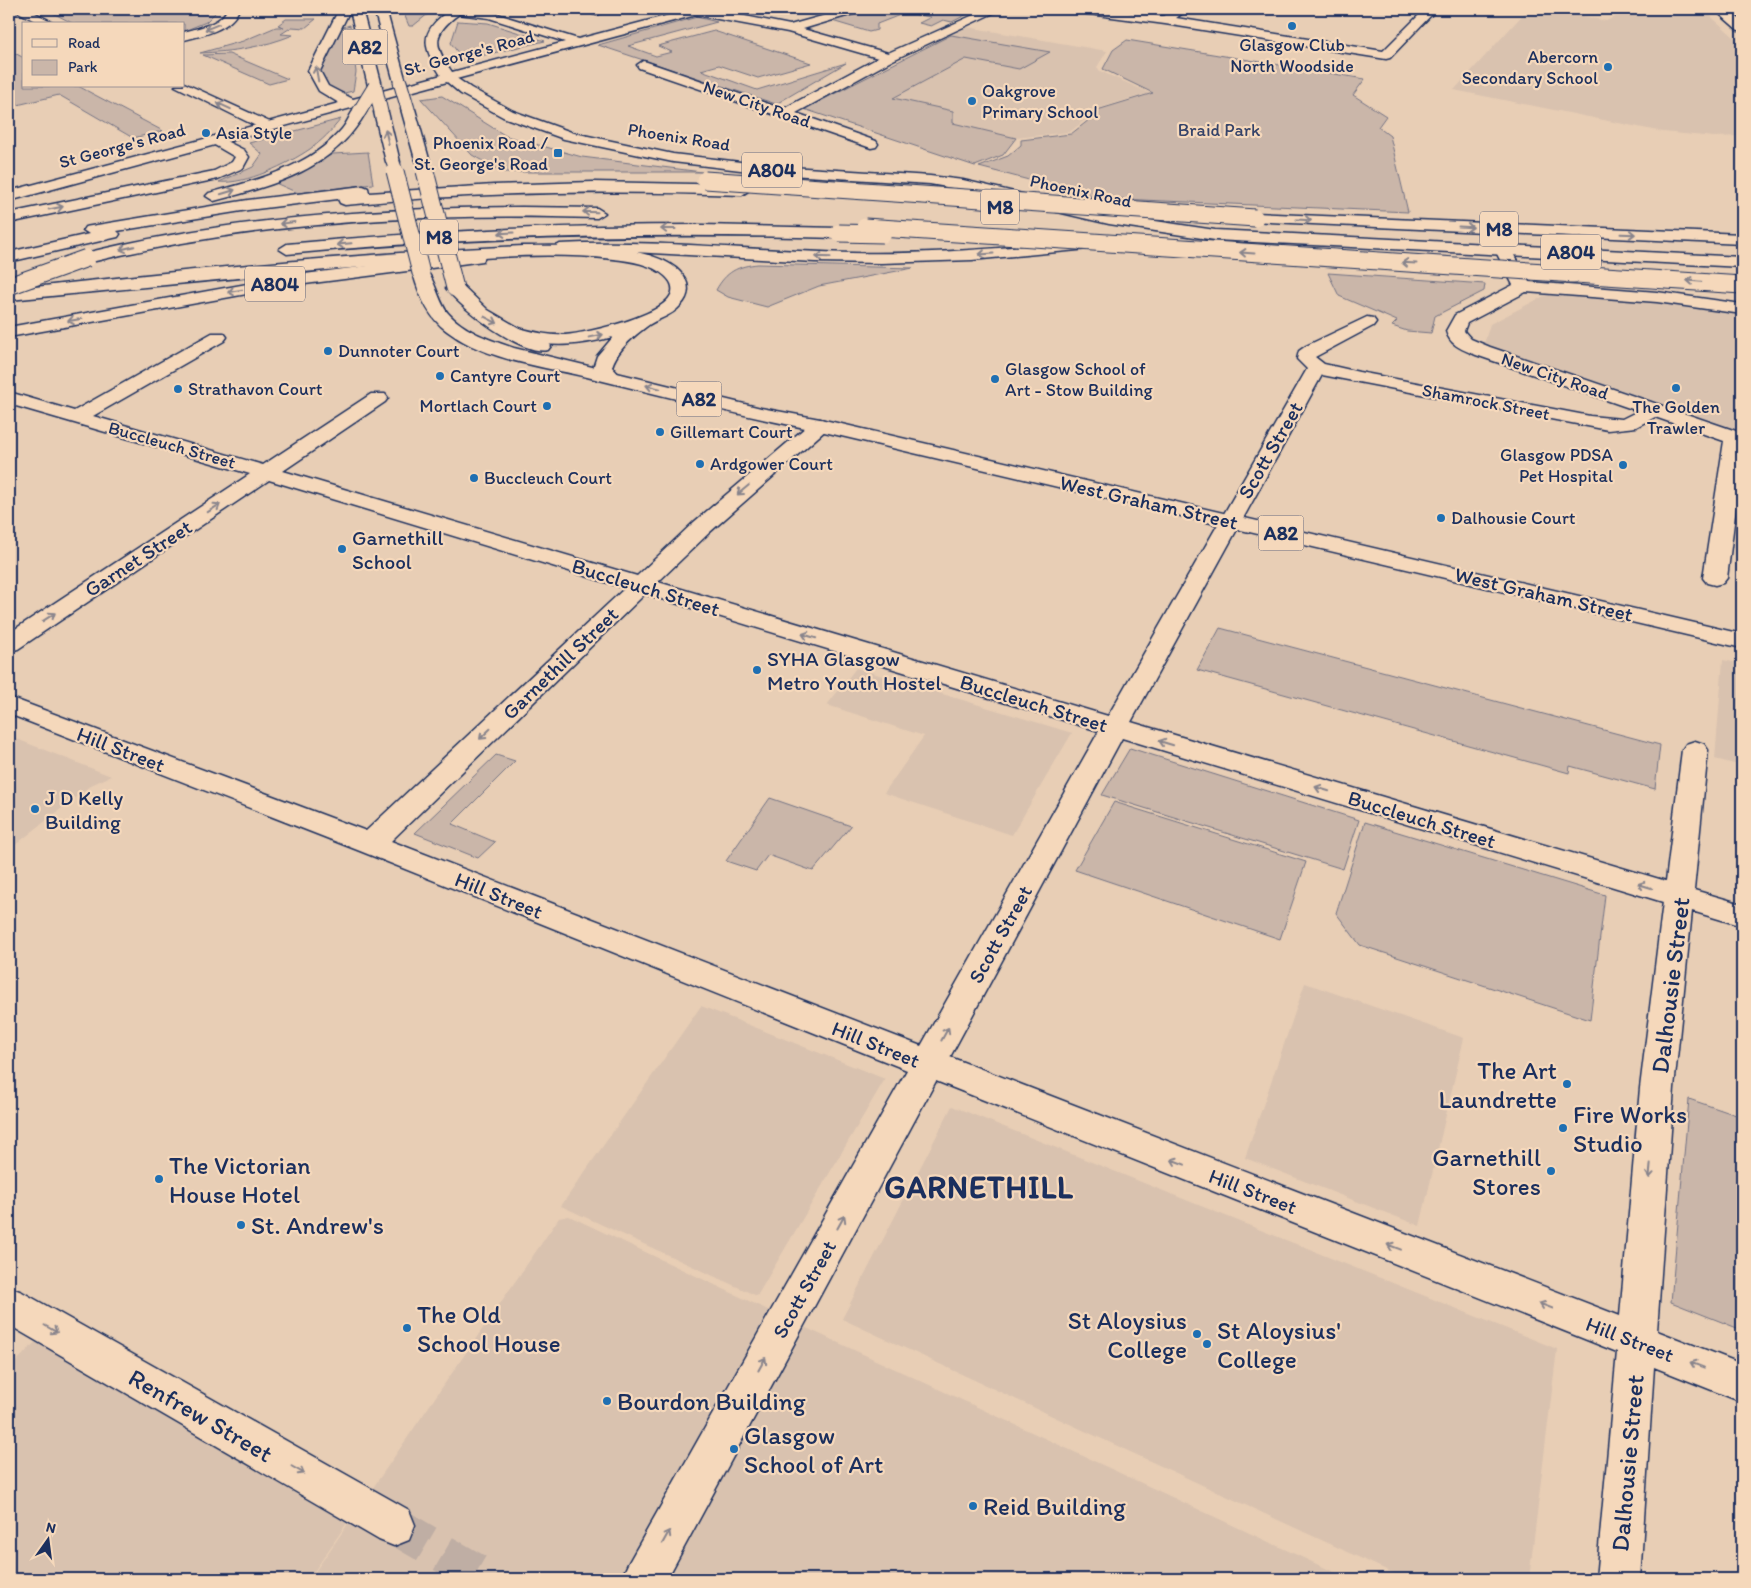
<svg xmlns="http://www.w3.org/2000/svg" width="1751" height="1588" viewBox="0 0 1751 1588" font-family="Itim,sans-serif">
	<rect width="100%" height="100%" fill="#e8ceb5"/>
	<filter id="ink" filterUnits="userSpaceOnUse"><feTurbulence type="fractalNoise" baseFrequency=".02" numOctaves="2"/><feDisplacementMap in="SourceGraphic" scale="10" xChannelSelector="R" yChannelSelector="G"/><feConvolveMatrix kernelMatrix="1 2 1 2 8 2 1 2 1" color-interpolation-filters="sRGB"/></filter>
	<g filter="url(#ink)">
		<path fill="#d9c2af" d="M1528,9H1550L1606,21L1629,11L1707,13L1742,44V136L1714,137L1663,132L1454,90Z
			M967,27L1107,51L1097,67L1100,71L1150,93L1090,111L1091,115L1070,132L1016,138L1003,155L975,166L804,109Z
			M1546,295L1663,302L1742,313V432L1484,344L1490,324Z
			M1723,660L1742,664V766L1715,759Z
			M856,668L1072,733L1012,835L884,793L924,736L827,705Z
			M9,736L111,776L91,785L9,850Z
			M1305,983L1464,1038L1420,1226L1245,1158Z
			M701,1006L885,1079L757,1296L561,1206Z
			M952,1106L1557,1349L1529,1579H1406L842,1319Z
			M569,1216L787,1319L1349,1579H310L559,1218Z
			M49,1328L359,1505L309,1579H9V1369Z"/>
		<path fill="#cab6a9" stroke="#727284" d="M72,9H215L216,12L206,22L184,31V24H74L53,13Z
			M402,9H434L413,26H409Z
			M874,9H928L942,12L951,9H973V11L952,22L943,20L931,26L919,23L931,17L905,13L877,24V30L869,32L832,21Z
			M697,17L717,22L628,46L656,56L672,52L658,46L714,31L811,63L758,78L719,65L701,70L757,90L846,63L776,104L598,45Z
			M286,19H316L305,28L292,27L281,34L293,35C264,47 231,52 200,53L243,41L276,27H284L278,25Z
			M458,21L488,23L545,41L463,60L451,43Z
			M350,25L356,72L353,91L340,94L326,87L320,71L340,28Z
			M951,35L1050,52L1019,69L966,59L893,98L953,111V123L1016,138L1003,155L975,166L804,109Z
			M1127,40L1365,79L1353,95L1386,116L1378,127L1390,136L1408,212L1098,198L979,167L1008,156L1021,145V140L1071,134L1094,116V111L1153,93L1103,69L1113,50Z
			M9,50L24,58V86H78L163,131L133,138L59,95L9,107Z
			M229,54L288,79L269,84L203,55Z
			M442,96L506,136L582,157L702,172H502L472,155L421,99Z
			M341,119C332,130 322,141 310,149C288,164 245,185 219,182L253,167L262,154L249,143Z
			M368,152L373,184L298,193L273,182L305,169L333,154Z
			M758,264L913,268L819,286L767,307L728,297L716,290C726,272 737,266 758,264Z
			M1328,273L1485,284L1484,291L1435,316L1431,333L1407,331L1392,326L1397,321L1339,296Z
			M1220,628L1660,745L1655,789L1570,766L1569,773L1197,670Z
			M1130,748L1359,820L1343,869L1102,795Z
			M496,755L515,761L452,824L495,842L478,858L415,833Z
			M770,798L851,826L813,871L768,855L756,871L726,861Z
			M1114,802L1306,862L1280,939L1075,870Z
			M1365,822L1605,895L1590,1020L1360,945L1336,913Z
			M1689,1099L1742,1117V1330L1671,1302Z"/>
		<g fill="none" stroke-linecap="round" stroke-linejoin="round">
			<path stroke="#bfaea4" stroke-width="38" stroke-dasharray="38 19" stroke-linecap="butt" d="M394,1525L487,1579"/>
			<defs>
				<path id="minor" d="M13,9H28L56,24H40Z
					M227,9H239C232,29 202,36 184,40V32C197,28 222,24 227,9Z
					M451,9L491,12L578,39L692,9H710L790,25L847,9H865L863,11L803,29L888,53L987,9H1002L893,60L796,113L876,141L878,144L876,147L871,148L639,68L637,65L643,61L647,62L783,109L878,58L788,32L696,15L449,81L444,80C423,48 416,33 451,9ZM459,14L489,18L565,42L452,72C434,46 431,34 459,14Z
					M590,9H602L603,12L597,15L593,14Z
					M1068,9H1101L1163,16L1175,9H1188L1176,18L1383,51L1425,9H1437L1390,58L1386,59L1165,24L1074,12Z
					M184,83L272,123L274,126L272,129H262L175,86H184Z
					M1502,243L1510,248L1529,282L1657,292L1742,304V314L1657,302L1526,292L1467,323L1464,331L1471,339L1490,347L1742,433V460L1727,578L1723,583L1715,585L1707,583L1703,578L1724,441L1655,417L1636,427L1608,430L1322,375L1131,722L1666,881L1682,750L1686,744L1695,741L1704,744L1708,750L1694,890L1742,904V926L1692,911L1674,1088L1657,1331L1742,1364V1402L1654,1367L1640,1579H1596L1617,1352L936,1081L667,1579H621L628,1564L907,1070L360,851L9,714V697L366,831L625,588L269,480L18,649L9,651V633L250,474L9,404V392L74,411L212,333H224L227,337L224,341L93,416L263,465L371,394H385L388,398L385,402L283,471L637,576L694,522L813,421L820,419L827,421L830,425L827,429L710,532L658,582L1108,716L1307,369L1297,359L1299,351L1306,346L1367,317L1373,318L1376,322L1373,326L1315,357L1324,364L1359,372L1590,416L1622,419L1638,411L1476,355C1464,350 1450,346 1446,331L1455,315L1513,285L1494,248ZM645,594L1099,731L921,1046L391,841ZM1122,738L1663,902L1640,1088L1620,1316L950,1057Z
					M9,1287L22,1292L409,1510L415,1525L409,1540L394,1546L379,1540L9,1325Z"/>
				<path id="major" d="M339,9H362L382,86L375,90L368,86L350,10L320,71L328,86L353,99L449,73L471,88L513,111L574,133L673,154L775,166L930,176L963,180L1109,214L1215,230L1742,257V267L1215,240L1109,224L963,190L930,184L775,174L673,162L564,139L503,117L461,94L447,82L9,201V191L339,103L319,91L308,71Z
					M374,9H386L406,82L405,85H395L394,82Z
					M1714,9H1727L1742,21V30H1738Z
					M408,105L415,109L429,159L427,162H417L415,159L401,109Z
					M381,108L388,112L400,162L398,165L393,166L386,162L374,112Z
					M1093,240L1099,242L1101,245L1099,248L972,260L881,263L815,262L633,252L560,254L552,249L560,244C657,239 754,251 851,253C932,255 1013,247 1093,240Z
					M477,252L483,253L485,257L483,261L424,269C433,273 439,303 448,313C465,332 491,340 514,348L761,408L820,419L1742,634V648L820,431C741,416 664,396 587,377C541,366 485,360 447,331C428,317 419,295 413,273L415,270L297,285L9,337V327L297,275Z
					M455,283L461,284L488,310L540,340L548,342L551,346L548,350C523,356 461,309 446,288L449,284Z"/>
				<path id="highway" d="M359,108L366,112C333,170 275,185 214,201L206,196L209,193C255,181 310,167 342,129C347,123 350,115 354,109Z
					M216,136L244,150L249,157L243,168L218,179L9,223V213L214,171L232,162L235,157L211,143L209,140L211,137Z
					M593,182L742,185L750,190L742,195C609,190 477,192 345,205L340,203L338,199L248,210L117,231L120,234L118,237L9,262V252L89,234L83,230L85,227L248,200L363,186L368,188L369,193L494,185Z
					M522,207L597,208L605,213L597,218C426,212 253,222 87,263L81,262L79,258L81,254C226,218 373,208 522,207Z
					M1255,213L1742,234V244L1249,221L1247,218L1249,215Z
					M701,225L839,228L847,233L839,238C654,233 471,236 287,254L279,249L287,244C425,231 562,225 701,225Z
					M523,246C562,246 661,241 684,277C690,286 689,297 681,305C670,318 657,318 646,327C634,336 616,351 612,367L621,377L619,381C607,384 599,378 593,368L597,356L613,337C581,345 554,348 522,340C516,338 509,338 505,332L508,328L514,327C531,331 547,336 564,335C582,334 703,310 665,276C652,264 631,261 613,259C543,251 471,259 400,264C269,274 139,288 9,300V290C179,270 352,254 523,246Z"/>
			</defs>
			<use href="#minor" stroke="#1b2f5e" stroke-width="3"/>
			<use href="#major" stroke="#1b2f5e" stroke-width="3"/>
			<use href="#highway" stroke="#1b2f5e" stroke-width="3"/>
			<use href="#minor" fill="#f5d8bb" fill-rule="evenodd"/>
			<use href="#major" fill="#f5d8bb" fill-rule="evenodd"/>
			<use href="#highway" fill="#f5d8bb" fill-rule="evenodd"/>
			<defs>
				<path id="major-bridge-far1" d="M400,82L408,109
					M375,86L381,112
					M422,159L425,172
					M393,162L396,172"/>
				<path id="major-bridge" d="M395,171L421,273
					M425,171L455,288"/>
				<path id="highway-bridge-far1" d="M359,112L375,86"/>
				<path id="highway-bridge" d="M705,180L1255,218
					M865,227L1742,285
					M839,233L883,234
					M9,286L87,258"/>
			</defs>
			<use href="#major-bridge-far1" stroke="#1b2f5e" stroke-width="15" stroke-linecap="butt"/>
			<use href="#major-bridge" stroke="#1b2f5e" stroke-width="19" stroke-linecap="butt"/>
			<use href="#highway-bridge-far1" stroke="#1b2f5e" stroke-width="15" stroke-linecap="butt"/>
			<use href="#highway-bridge" stroke="#1b2f5e" stroke-width="19" stroke-linecap="butt"/>
			<use href="#major-bridge-far1" stroke="#f5d8bb" stroke-width="13"/>
			<use href="#major-bridge" stroke="#f5d8bb" stroke-width="17"/>
			<use href="#highway-bridge-far1" stroke="#f5d8bb" stroke-width="13"/>
			<use href="#highway-bridge" stroke="#f5d8bb" stroke-width="17"/>
		</g>
		<defs><path id="oneway-shaft" d="M-6 0H5M1.5-3L5.5 0L1.5 3" fill="none" stroke-width="1.6" stroke-linecap="round" stroke-linejoin="round" transform="scale(1.25)"/></defs>
		<g stroke="#88848c">
			<use href="#oneway-shaft" transform="translate(212 27) rotate(157)"/>
			<use href="#oneway-shaft" transform="translate(317 74) rotate(-100)"/>
			<use href="#oneway-shaft" transform="translate(224 106) rotate(-155)"/>
			<use href="#oneway-shaft" transform="translate(387 137) rotate(-103)"/>
			<use href="#oneway-shaft" transform="translate(228 192) rotate(-17)"/>
			<use href="#oneway-shaft" transform="translate(56 208) rotate(-11)"/>
			<use href="#oneway-shaft" transform="translate(590 212) rotate(-178)"/>
			<use href="#oneway-shaft" transform="translate(1304 220) rotate(3)"/>
			<use href="#oneway-shaft" transform="translate(287 223) rotate(173)"/>
			<use href="#oneway-shaft" transform="translate(1466 227) rotate(3)"/>
			<use href="#oneway-shaft" transform="translate(668 229) rotate(180)"/>
			<use href="#oneway-shaft" transform="translate(506 233) rotate(177)"/>
			<use href="#oneway-shaft" transform="translate(1628 234) rotate(2)"/>
			<use href="#oneway-shaft" transform="translate(344 244) rotate(175)"/>
			<use href="#oneway-shaft" transform="translate(127 248) rotate(167)"/>
			<use href="#oneway-shaft" transform="translate(1247 253) rotate(-176)"/>
			<use href="#oneway-shaft" transform="translate(986 254) rotate(176)"/>
			<use href="#oneway-shaft" transform="translate(823 257) rotate(-178)"/>
			<use href="#oneway-shaft" transform="translate(1409 263) rotate(-177)"/>
			<use href="#oneway-shaft" transform="translate(1694 281) rotate(-175)"/>
			<use href="#oneway-shaft" transform="translate(235 291) rotate(170)"/>
			<use href="#oneway-shaft" transform="translate(75 320) rotate(170)"/>
			<use href="#oneway-shaft" transform="translate(491 320) rotate(27)"/>
			<use href="#oneway-shaft" transform="translate(596 336) rotate(-11)"/>
			<use href="#oneway-shaft" transform="translate(653 387) rotate(-166)"/>
			<use href="#oneway-shaft" transform="translate(743 490) rotate(140)"/>
			<use href="#oneway-shaft" transform="translate(214 508) rotate(-33)"/>
			<use href="#oneway-shaft" transform="translate(49 617) rotate(-33)"/>
			<use href="#oneway-shaft" transform="translate(809 636) rotate(-163)"/>
			<use href="#oneway-shaft" transform="translate(485 734) rotate(136)"/>
			<use href="#oneway-shaft" transform="translate(1166 743) rotate(-163)"/>
			<use href="#oneway-shaft" transform="translate(1322 789) rotate(-163)"/>
			<use href="#oneway-shaft" transform="translate(1645 886) rotate(-163)"/>
			<use href="#oneway-shaft" transform="translate(945 1034) rotate(-61)"/>
			<use href="#oneway-shaft" transform="translate(1178 1162) rotate(-159)"/>
			<use href="#oneway-shaft" transform="translate(1650 1171) rotate(95)"/>
			<use href="#oneway-shaft" transform="translate(841 1222) rotate(-61)"/>
			<use href="#oneway-shaft" transform="translate(1394 1247) rotate(-159)"/>
			<use href="#oneway-shaft" transform="translate(1546 1306) rotate(-159)"/>
			<use href="#oneway-shaft" transform="translate(51 1329) rotate(30)"/>
			<use href="#oneway-shaft" transform="translate(762 1364) rotate(-61)"/>
			<use href="#oneway-shaft" transform="translate(1697 1365) rotate(-159)"/>
			<use href="#oneway-shaft" transform="translate(298 1470) rotate(30)"/>
			<use href="#oneway-shaft" transform="translate(666 1537) rotate(-61)"/>
		</g>
	</g>
	<g fill="#1f6fb2" stroke="#f5d8bb" stroke-width="2">
		<circle cx="1292" cy="26" r="5"/>
		<circle cx="1608" cy="67" r="5"/>
		<circle cx="972" cy="101" r="5"/>
		<circle cx="206" cy="133" r="5"/>
		<rect x="553" y="148" width="10" height="10" rx="2.5"/>
		<circle cx="328" cy="351" r="5"/>
		<circle cx="440" cy="376" r="5"/>
		<circle cx="995" cy="379" r="5"/>
		<circle cx="1676" cy="388" r="5"/>
		<circle cx="178" cy="389" r="5"/>
		<circle cx="547" cy="406" r="5"/>
		<circle cx="660" cy="432" r="5"/>
		<circle cx="700" cy="464" r="5"/>
		<circle cx="1623" cy="465" r="5"/>
		<circle cx="474" cy="478" r="5"/>
		<circle cx="1441" cy="518" r="5"/>
		<circle cx="342" cy="549" r="5"/>
		<circle cx="757" cy="670" r="5"/>
		<circle cx="35" cy="809" r="5"/>
		<circle cx="1567" cy="1084" r="5"/>
		<circle cx="1563" cy="1128" r="5"/>
		<circle cx="1551" cy="1171" r="5"/>
		<circle cx="159" cy="1179" r="5"/>
		<circle cx="241" cy="1225" r="5"/>
		<circle cx="407" cy="1328" r="5"/>
		<circle cx="1197" cy="1334" r="5"/>
		<circle cx="1207" cy="1344" r="5"/>
		<circle cx="607" cy="1401" r="5"/>
		<circle cx="734" cy="1449" r="5"/>
		<circle cx="973" cy="1506" r="5"/>
	</g>
	<g text-anchor="middle" dominant-baseline="central" stroke-width="4.5" stroke-linejoin="round" paint-order="stroke">
		<g font-size="18" fill="#1b2f5e" stroke="#f5d8bb" text-anchor="start">
			<text x="1292" y="45" text-anchor="middle">Glasgow Club<tspan x="1292" dy="21">North Woodside</tspan></text>
			<text x="1598" y="57" text-anchor="end">Abercorn<tspan x="1598" dy="21">Secondary School</tspan></text>
			<text x="982" y="91">Oakgrove<tspan x="982" dy="21">Primary School</tspan></text>
			<text x="216" y="133">Asia Style</text>
			<text x="548" y="143" text-anchor="end">Phoenix Road /<tspan x="548" dy="21">St. George's Road</tspan></text>
			<text x="338" y="351">Dunnoter Court</text>
			<text x="1005" y="369">Glasgow School of<tspan x="1005" dy="21">Art - Stow Building</tspan></text>
			<text x="450" y="376">Cantyre Court</text>
			<text x="188" y="389">Strathavon Court</text>
			<text x="537" y="406" text-anchor="end">Mortlach Court</text>
			<text x="1676" y="407" text-anchor="middle">The Golden<tspan x="1676" dy="21">Trawler</tspan></text>
			<text x="670" y="432">Gillemart Court</text>
			<text x="1613" y="455" text-anchor="end">Glasgow PDSA<tspan x="1613" dy="21">Pet Hospital</tspan></text>
			<text x="710" y="464">Ardgower Court</text>
			<text x="484" y="478">Buccleuch Court</text>
			<text x="1451" y="518">Dalhousie Court</text>
		</g>
		<g font-size="18" fill="#1b2f5e" stroke="#f5d8bb">
			<text transform="translate(469 53) rotate(-15)">St. George's Road</text>
			<text transform="translate(757 104) rotate(19)">New City Road</text>
			<text transform="translate(679 137) rotate(9)">Phoenix Road</text>
			<text transform="translate(122 146) rotate(-15)">St George's Road</text>
			<text transform="translate(1081 191) rotate(12)">Phoenix Road</text>
			<text transform="translate(1555 376) rotate(19)">New City Road</text>
			<text transform="translate(1486 402) rotate(11)">Shamrock Street</text>
			<text transform="translate(172 445) rotate(16)">Buccleuch Street</text>
		</g>
		<g font-size="18" fill="#354369" stroke="#f5d8bb">
			<text x="1219" y="130">Braid Park</text>
		</g>
		<g fill="#f5d8bb" stroke="#5c627a" stroke-width="1">
			<rect x="342.5" y="29.5" width="45" height="35" rx="4"/>
			<rect x="742" y="152.5" width="60" height="35" rx="4"/>
			<rect x="981" y="189.5" width="38" height="35" rx="4"/>
			<rect x="1480" y="211.5" width="38" height="35" rx="4"/>
			<rect x="420" y="219.5" width="38" height="35" rx="4"/>
			<rect x="1541" y="234.5" width="60" height="35" rx="4"/>
			<rect x="245" y="266.5" width="60" height="35" rx="4"/>
			<rect x="676.5" y="381.5" width="45" height="35" rx="4"/>
			<rect x="1258.5" y="515.5" width="45" height="35" rx="4"/>
		</g>
		<g font-size="20" font-weight="bold" fill="#1b2f5e">
			<text x="365" y="47">A82</text>
			<text x="772" y="170">A804</text>
			<text x="1000" y="207">M8</text>
			<text x="1499" y="229">M8</text>
			<text x="439" y="237">M8</text>
			<text x="1571" y="252">A804</text>
			<text x="275" y="284">A804</text>
			<text x="699" y="399">A82</text>
			<text x="1281" y="533">A82</text>
		</g>
		<g font-size="21" fill="#1b2f5e" stroke="#f5d8bb">
			<text transform="translate(1270 450) rotate(-60)">Scott Street</text>
			<text transform="translate(1149 502) rotate(13)">West Graham Street</text>
			<text transform="translate(138 558) rotate(-33)">Garnet Street</text>
			<text transform="translate(646 587) rotate(17)">Buccleuch Street</text>
			<text transform="translate(1544 594) rotate(13)">West Graham Street</text>
			<text transform="translate(560 663) rotate(-44)">Garnethill Street</text>
			<text transform="translate(1034 703) rotate(17)">Buccleuch Street</text>
			<text transform="translate(121 749) rotate(21)">Hill Street</text>
			<text transform="translate(1422 819) rotate(17)">Buccleuch Street</text>
			<text transform="translate(499 895) rotate(22)">Hill Street</text>
			<text transform="translate(1000 934) rotate(-61)">Scott Street</text>
			<text transform="translate(876 1044) rotate(22)">Hill Street</text>
			<text transform="translate(1253 1191) rotate(21)">Hill Street</text>
			<text transform="translate(804 1289) rotate(-61)">Scott Street</text>
			<text transform="translate(1630 1339) rotate(21)">Hill Street</text>
		</g>
		<g font-size="21" fill="#1b2f5e" stroke="#f5d8bb" text-anchor="start">
			<text x="352" y="537">Garnethill<tspan x="352" dy="24">School</tspan></text>
			<text x="767" y="658">SYHA Glasgow<tspan x="767" dy="24">Metro Youth Hostel</tspan></text>
			<text x="45" y="797">J D Kelly<tspan x="45" dy="24">Building</tspan></text>
		</g>
		<g font-size="25" fill="#1b2f5e" stroke="#f5d8bb">
			<text transform="translate(1670 985) rotate(-83)">Dalhousie Street</text>
			<text transform="translate(201 1415) rotate(30)">Renfrew Street</text>
			<text transform="translate(1627 1463) rotate(-85)">Dalhousie Street</text>
		</g>
		<g font-size="25" fill="#1b2f5e" stroke="#f5d8bb" text-anchor="start">
			<text x="1557" y="1070" text-anchor="end">The Art<tspan x="1557" dy="29">Laundrette</tspan></text>
			<text x="1573" y="1114">Fire Works<tspan x="1573" dy="29">Studio</tspan></text>
			<text x="1541" y="1157" text-anchor="end">Garnethill<tspan x="1541" dy="29">Stores</tspan></text>
			<text x="169" y="1165">The Victorian<tspan x="169" dy="29">House Hotel</tspan></text>
			<text x="251" y="1225">St. Andrew's</text>
			<text x="417" y="1314">The Old<tspan x="417" dy="29">School House</tspan></text>
			<text x="1187" y="1320" text-anchor="end">St Aloysius<tspan x="1187" dy="29">College</tspan></text>
			<text x="1217" y="1330">St Aloysius'<tspan x="1217" dy="29">College</tspan></text>
			<text x="617" y="1401">Bourdon Building</text>
			<text x="744" y="1435">Glasgow<tspan x="744" dy="29">School of Art</tspan></text>
			<text x="983" y="1506">Reid Building</text>
		</g>
		<g font-size="31" font-weight="bold" letter-spacing="1" fill="#1b2f5e" stroke="#f5d8bb">
			<text x="979" y="1187">GARNETHILL</text>
		</g>
	</g>
	<rect width="1751" height="1588" fill="none" stroke="#f5d8bb" stroke-width="30"/>
	<rect x="15" y="15" width="1721" height="1558" fill="none" stroke="#1b2f5e" stroke-width="2" filter="url(#ink)"/>
	<rect x="22" y="22" width="162" height="65" fill="#f5d8bb" stroke="#9e9496"/>
	<rect x="32" y="39" width="25" height="8" fill="#f5d8bb" stroke="#9e9496"/>
	<text x="68" y="48" font-size="15" fill="#1b2f5e">Road</text>
	<rect x="32" y="60" width="25" height="15" fill="#cab6a9" stroke="#9e9496"/>
	<text x="68" y="72" font-size="15" fill="#1b2f5e">Park</text>
	<g transform="translate(48 1540) rotate(14)" stroke="#f5d8bb" stroke-width="4" paint-order="stroke">
	<path d="M0-4L9 19L0 12L-9 19Z" fill="#1b2f5e"/>
	<text y="-8" font-size="14" font-weight="bold" text-anchor="middle" fill="#1b2f5e">N</text>
	</g>
</svg>
